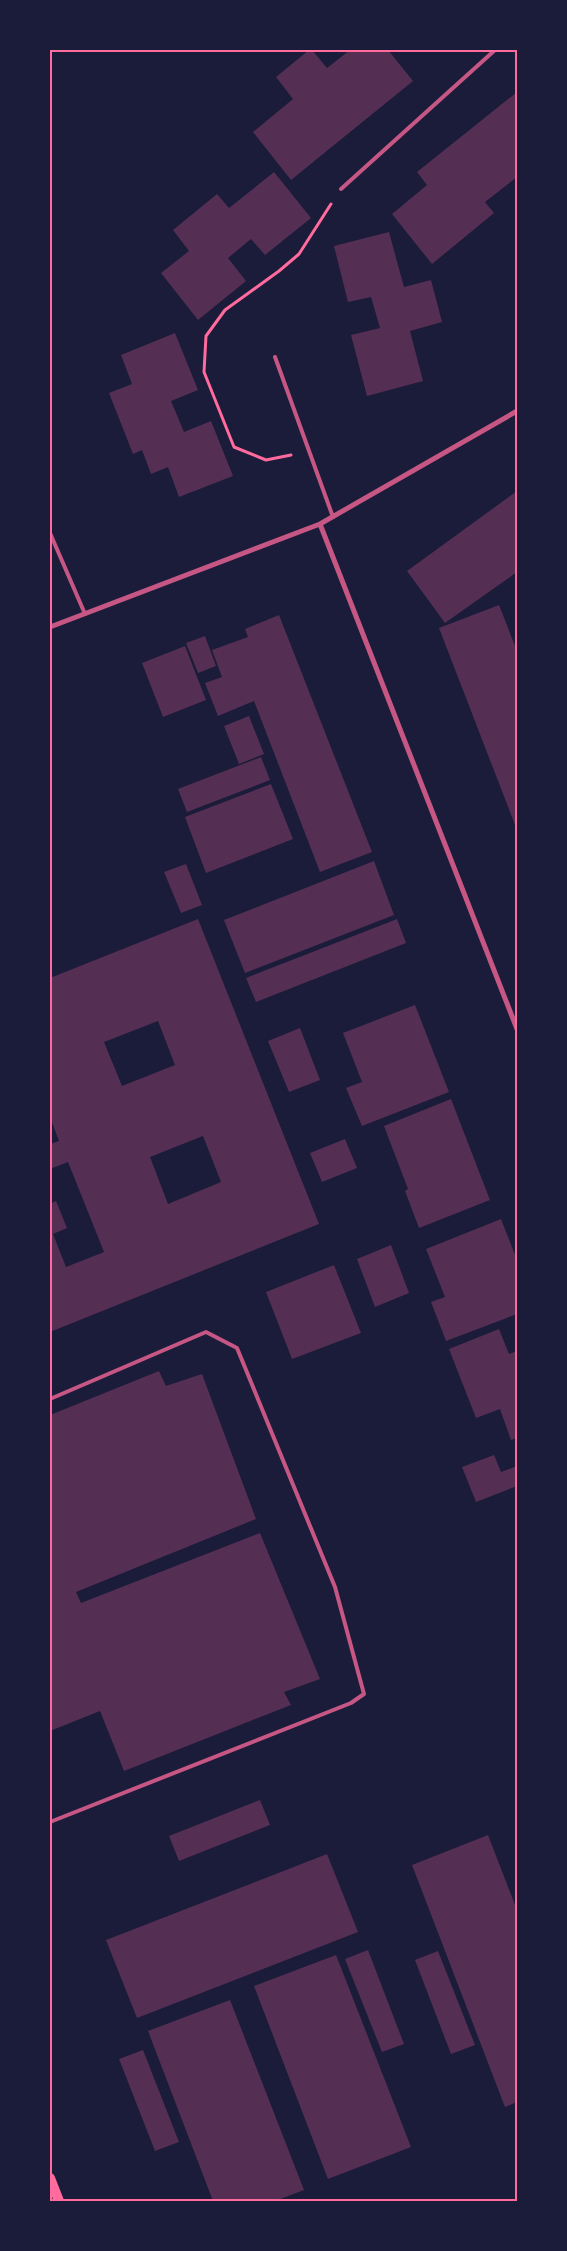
<svg xmlns="http://www.w3.org/2000/svg" width="567" height="2251" viewBox="0 0 567 2251" font-family="Lato,sans-serif">
	<rect width="100%" height="100%" fill="#1b1b3a"/>
	<path fill="#542f53" fill-rule="evenodd" d="M309,50H312L327,68L350,50H388L413,81L291,180L253,132L293,99L276,77Z
		M517,92V158L515,160L517,162V177L485,202L494,213L432,264L392,214L427,185L417,172Z
		M274,172L311,218L265,255L251,239L228,258L246,281L198,320L161,273L189,251L173,230L217,194L229,208Z
		M389,232L404,287L431,280L442,322L410,331L423,381L367,396L351,335L380,328L371,297L348,302L334,246Z
		M175,333L198,390L171,401L184,432L211,421L233,476L179,497L168,467L151,474L142,450L133,454L109,393L132,384L121,355Z
		M517,491V572L445,623L407,571Z
		M499,605L517,651V830L439,628Z
		M279,615L372,852L320,872L254,701L218,716L205,683L222,677L212,650L248,637L245,629Z
		M205,636L216,666L198,673L186,643Z
		M185,646L206,700L163,717L142,663Z
		M249,716L264,754L239,764L224,726Z
		M261,757L270,780L187,812L178,789Z
		M271,784L293,839L206,873L185,817Z
		M374,861L394,915L245,973L224,920Z
		M186,864L202,905L181,913L164,872Z
		M198,919L319,1224L50,1332V1204L56,1201L67,1228L53,1234L66,1267L104,1252L68,1162L50,1169V1144L59,1141L50,1117V978ZM158,1021L175,1065L122,1086L104,1042ZM203,1136L221,1182L168,1204L150,1157Z
		M397,919L406,943L256,1002L246,978Z
		M415,1005L449,1092L362,1126L346,1088L362,1082L343,1033Z
		M300,1028L320,1080L289,1092L268,1041Z
		M451,1099L490,1200L419,1228L405,1191L408,1189L384,1126Z
		M345,1139L357,1168L322,1182L310,1153Z
		M501,1219L517,1260V1314L446,1341L431,1302L445,1297L426,1249Z
		M391,1245L409,1293L375,1307L357,1259Z
		M334,1265L361,1333L292,1359L266,1292Z
		M499,1329L509,1354L517,1351V1438L511,1440L500,1409L476,1418L449,1349Z
		M159,1371L166,1386L202,1374L256,1519L76,1592L81,1603L260,1533L320,1679L284,1692L291,1705L124,1771L100,1711L50,1731V1415Z
		M494,1455L501,1472L517,1466V1486L476,1502L462,1467Z
		M260,1800L270,1825L179,1861L169,1836Z
		M488,1835L517,1910V2102L505,2107L412,1865Z
		M327,1854L358,1932L137,2018L106,1940Z
		M368,1950L404,2044L382,2052L345,1959Z
		M438,1951L475,2045L451,2054L415,1960Z
		M336,1955L411,2147L328,2179L254,1986Z
		M230,2000L304,2190L275,2201H213L148,2031Z
		M143,2050L179,2142L155,2151L119,2059Z"/>
	<g fill="none" stroke-linecap="round" stroke-linejoin="round">
		<path stroke="#ff6b9d" stroke-width="3" d="M291,455L266,460L234,447L204,372L206,336L225,310L279,271L299,254L331,204"/>
		<path stroke="#c65784" stroke-width="4" d="M341,189L495,50
			M275,357L333,517
			M50,533L85,614
			M50,1399L206,1332L237,1348L335,1587L364,1694L351,1703L50,1822"/>
		<path stroke="#c65784" stroke-width="5" d="M320,524L517,1029
			M50,627L320,524L517,411"/>
		<path stroke="#ff6b9d" stroke-width="10" d="M50,2178L59,2201"/>
	</g>
	<rect width="567" height="2251" fill="none" stroke="#1b1b3a" stroke-width="102"/>
	<rect x="51" y="51" width="465" height="2149" fill="none" stroke="#ff6b9d" stroke-width="2"/>
</svg>
